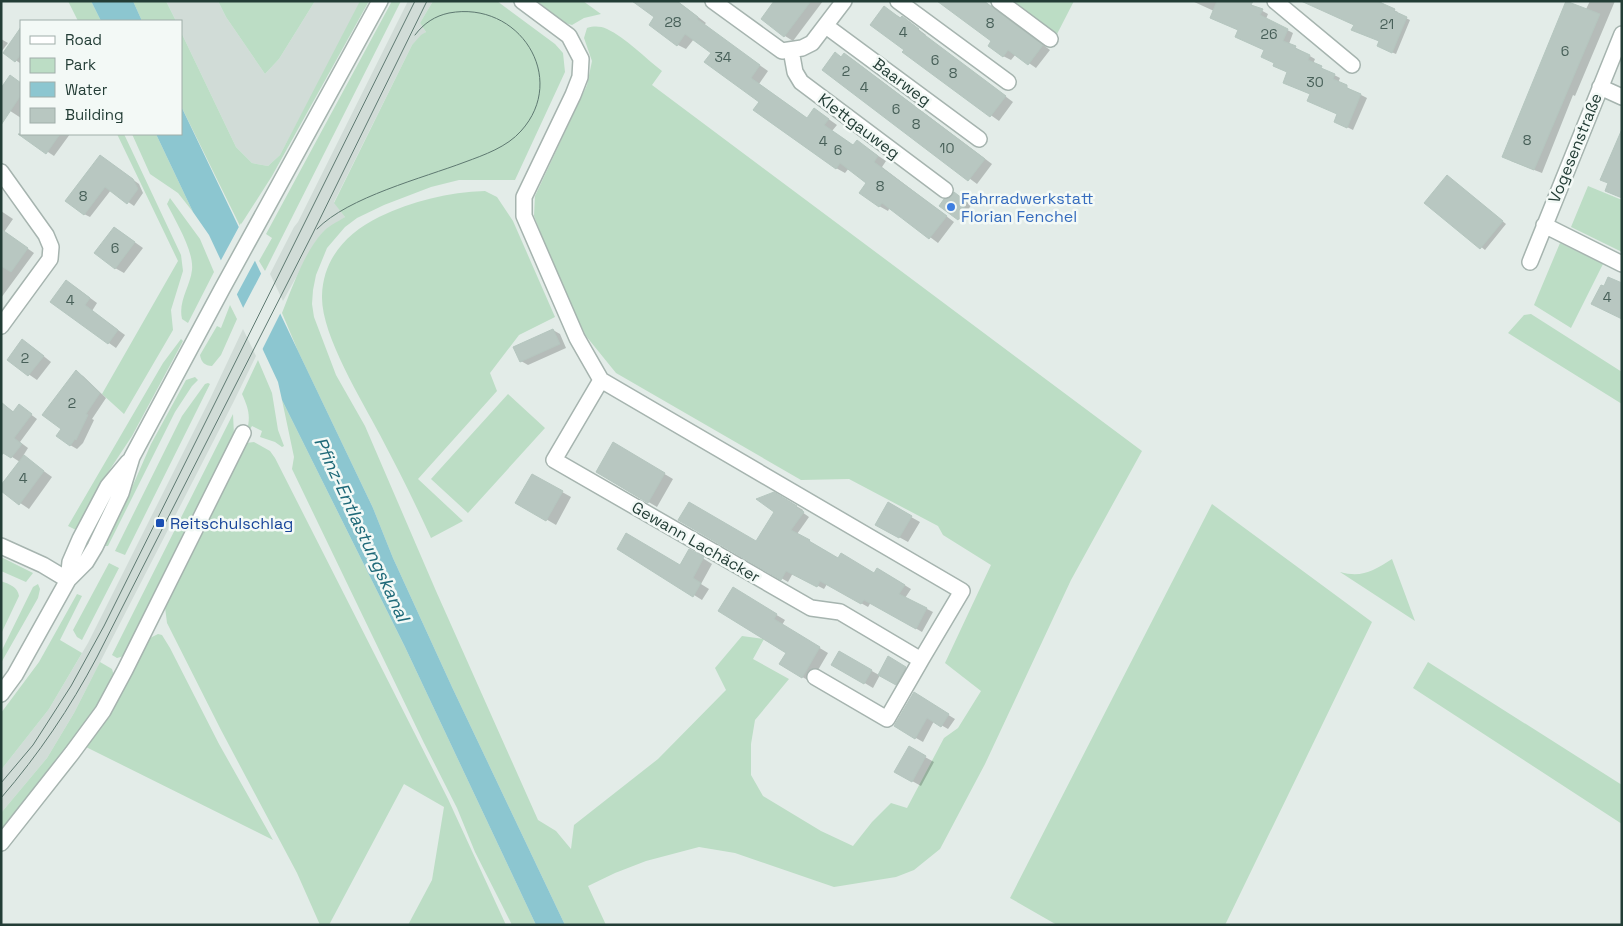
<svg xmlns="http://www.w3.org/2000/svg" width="1623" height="926" viewBox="0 0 1623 926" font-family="'Space Grotesk',sans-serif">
	<rect width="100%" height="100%" fill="#e3ece8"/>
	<path fill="#d1dcd7" d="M166,1H218L226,17L265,74L279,59L315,1H362L280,155L268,166L252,163L236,147L181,32V21H176Z
		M408,1H433L420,23L426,32L412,45L334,202L345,217L324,231L316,241L283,301L270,274L294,227L298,222Z
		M243,329L256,356L233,403L74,713L47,758L1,813V770L49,709L88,643L210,399Z"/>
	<path fill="#bcddc5" d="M68,1H91L101,21H78Z
		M133,1H166L176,21H142Z
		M218,1H315L279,59L265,74L226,17Z
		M360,1H369L272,176L240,226L181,106V32L236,147L252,163L268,166L280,155Z
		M392,1H401L265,271L259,261L272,238L266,234Z
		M433,1H497L555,44L563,53L565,72L515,180H459L431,187L384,205L357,218L345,227L327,248L316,275L313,290L312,304L314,317L336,375L365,426L436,591L538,820L556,831L571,849L574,825L658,759L726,690L715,668L742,636L764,639L753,659L789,679L755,720L751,744V775L763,796L821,831L853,846L872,822L891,803L907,808L944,738L958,728L981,691L945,663L991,565L943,535L938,526L849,479L801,480L616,373L586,336L565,295L534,216L535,196L587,85L592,61L584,38L587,28C594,26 600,26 607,29C626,38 645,58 662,71L652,85L1142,451L1071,580L985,764L940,849L914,870L896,877L834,887L735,853L699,847L646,861L615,873L588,886L606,925H565L452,687L393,558L373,508L298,351L282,313C292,288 304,253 322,233C328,226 337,222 345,217L334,203L412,45L421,35L426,32L420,23Z
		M537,1H583L601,14L584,18L572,25L565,23Z
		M1008,1H1074L1056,36Z
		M117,134H124L181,255L183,271L171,310L173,330L124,414L102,394L178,261Z
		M132,134H156L193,212L178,193L150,174Z
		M1588,186L1622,200V252L1571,227Z
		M485,191L497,197L513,221L555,317L519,335L490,373L497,391L418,479L463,521L431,538C415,503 398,469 380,435C362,400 321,335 322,296C323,258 347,233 379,217C413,201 448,192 485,191Z
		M170,198L200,239L214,272L188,323L182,319C178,301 190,287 192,270C194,251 176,222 167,204Z
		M1560,243L1603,264L1571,328L1534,305Z
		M230,305L237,319L221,355L212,366C205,366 201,362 200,355L217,326L221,328Z
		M1531,314L1622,372V404L1508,333L1524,315Z
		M181,339L183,341L132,436L101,483L76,530L68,526L163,363Z
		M258,360L272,393L278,430L284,446L282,447L275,442L260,437L262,431L252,426L249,431L247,430C251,416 248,407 242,394Z
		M195,377L198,380L192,386L175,412L108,546H104L126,501L151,444L186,380Z
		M208,383L210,384L204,396L125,555L115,551L182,416L205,384Z
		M508,394L545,428L468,513L431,479Z
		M282,400L405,647L536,925H512L475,852L457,808L424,743L292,469L294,457Z
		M233,414L234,435L124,656L117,658L112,655Z
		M254,442L270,451L275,458L448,799L506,925H408L432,880L444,807L404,784L329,925H320L297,873L221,730L167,623L165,607L246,443Z
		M1212,504L1372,622L1225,925H1057L1010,898Z
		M1,557L33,573L26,582L1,571Z
		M1392,559L1415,621L1340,572C1362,578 1373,571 1392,559Z
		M109,563L119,568L82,640L77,637L73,630Z
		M1,581C9,584 18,587 19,596L1,634Z
		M38,584L40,589L38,598L1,663V652L33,587Z
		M77,594L82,596L60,640L82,653L49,709L1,770V713L39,662Z
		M158,634L162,635L170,648L219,744L273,840L86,747L102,727L150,638Z
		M100,662L112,669L114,676L95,709L74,740L1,832V813L47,758L74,713Z
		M1428,662L1622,785V824L1413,688Z"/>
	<path fill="#8cc6d0" d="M91,1H133L142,21H101Z
		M181,106L373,508L393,558L452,687L565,925H536L405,647L282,400L278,382L209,235L193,212L156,134H181Z"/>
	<path fill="#e3ece8" d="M241,223L257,257L236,296L220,262Z
		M263,270L282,310L261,352L242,310Z"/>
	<path fill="#0003" d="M677,1L706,23L704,25L712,31L768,71L759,84L808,119L815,110L823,115L837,125L832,131L854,146L865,147L886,161L882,167L954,222L938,243L890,207L888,211L879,206L867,183L849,168L845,173L836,168L761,101L713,53L694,39L686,49L678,45Z
		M776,1H823L793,41L785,36Z
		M984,1L1050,50L1036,68L1016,54L1011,60L1003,56L993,41Z
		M1192,1H1244L1268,14L1266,19L1293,33L1289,44L1315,59L1313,64L1340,78L1338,83L1367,98L1353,130L1341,124L1338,114L1311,94L1289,72L1275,63L1265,50L1214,11Z
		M1322,1H1379L1384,4L1383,5L1398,12L1397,14L1410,20L1396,54L1382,48L1380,41Z
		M1590,1H1615L1575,96L1573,95L1542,173L1511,161Z
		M884,8L910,23L926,35L925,36L1013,102L999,121L903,52L905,49Z
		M15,38L21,41V61L20,63L4,53Z
		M1,39L8,43L1,52Z
		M836,54L842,57L844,54L852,59L992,164L977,184L824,70Z
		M10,77L21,83V118L1,105Z
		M26,134H70L54,156L24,136Z
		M106,160L139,184L143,193L134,206L111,190L90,217L84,214Z
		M1451,179L1506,224L1485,250L1426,202Z
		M958,196L971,205L962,221L941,206Z
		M1,211L13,219L4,232L34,253L1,298Z
		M115,228L143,248L124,273L115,268Z
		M74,286L97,303L92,311L125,335L116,348L51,302Z
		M553,330L560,334L566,348L528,365L521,361Z
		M31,346L51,362L37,380L8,360Z
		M76,372L83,376L106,398L92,419L94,420L83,443L77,449L70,445L63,429Z
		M4,405L14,412L25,410L37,419L20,442L28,448L23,456L52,477L29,509L1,490L20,462L1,450Z
		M614,444L673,479L657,507L598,472Z
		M532,475L571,497L556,525L517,502Z
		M774,493L803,510L802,512L809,517L797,534L839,559L875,574L878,569L911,589L905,598L933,612L922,632L871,602L868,607L827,584L824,589L793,573L788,582L680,519L756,543L776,512Z
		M888,504L920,522L908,542L877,525Z
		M690,550L712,564L701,584L709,589L702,600L694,595L680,567Z
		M733,589L785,620L782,625L828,653L811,682L780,664L788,652Z
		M840,653L879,675L889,658L909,670L900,686L880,675L873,688L833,664Z
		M914,694L955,719L948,729L934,721L923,742L895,726Z
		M909,748L934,762L921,786L896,772Z"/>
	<path fill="#b8c7c1" stroke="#b5c6bf" d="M632,1H677L698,17L697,19L704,24L760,65L751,78L807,118L814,108L829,119L824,125L853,145L857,140L878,156L874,162L947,216L929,239L882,203L879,207L859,193L866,183L840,163L836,169L753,110L759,102L704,62L711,53L685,34L677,46L649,25L654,17Z
		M774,1H811L784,37L761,19Z
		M937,1H984L1043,45L1028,65L1008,50L1003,57L988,46L991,41Z
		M1217,1H1253L1251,5L1263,9L1260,15L1288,29L1283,41L1296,46L1295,48L1310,55L1308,60L1322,66L1321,68L1335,74L1333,79L1347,85V88L1361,94L1347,128L1334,122L1337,114L1307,101L1310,94L1283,83L1287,72L1273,66L1274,63L1261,57L1264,50L1235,37L1238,30L1210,18Z
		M1301,1H1377L1395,9L1394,11L1407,17L1392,53L1377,46L1379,41L1351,30L1354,25Z
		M1566,1L1600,14L1534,170L1502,157Z
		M884,6L900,18L902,16L919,29L918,30L1006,96L990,117L902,52L904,50L870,25Z
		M21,27V54L15,62L3,53Z
		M835,52L841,57L844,53L985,159L968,181L822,70Z
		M10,75L21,83V95L1,125V88Z
		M1622,129V198L1605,191L1608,183L1600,180Z
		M18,134H60L46,154Z
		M100,155L133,179L138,189L127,204L105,187L84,215L65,201Z
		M1447,175L1503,221L1480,249L1424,203Z
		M954,192L967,202L958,220L939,206L944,199L952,196Z
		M114,227L135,242L115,269L94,253Z
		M1,229L28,248L11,272L1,266Z
		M1608,277L1622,283V319L1591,304L1601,285L1604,286Z
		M66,280L90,298L85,305L118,330L108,344L50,302Z
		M553,329L560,344L520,362L513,347Z
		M22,339L44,356L28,376L7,360Z
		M76,370L100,393L86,414L88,415L76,440L75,439L70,446L56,436L61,429L42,415Z
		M1,402L13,412L19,404L32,414L14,438L22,444L11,458L3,453L1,456Z
		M613,442L665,473L648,503L596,472Z
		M24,455L44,471L19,505L1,491V485Z
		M532,474L563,491L546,521L515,503Z
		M774,492L797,506L796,507L804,512L791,530L810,540L809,541L838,558L841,553L874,573L877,568L905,585L899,594L927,608L916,629L864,600L861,604L820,581L817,587L786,571L781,580L678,520L689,502L756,541L774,512L756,499Z
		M888,502L912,516L899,538L875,525Z
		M626,533L680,565L689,549L704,557L693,578L701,583L693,597L617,549Z
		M733,587L777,614L774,619L820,647L802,678L779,664L786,653L718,611Z
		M839,651L872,670L864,684L831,665Z
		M888,656L906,667L896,685L878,675Z
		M914,692L949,714L941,727L927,718L915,739L894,726Z
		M909,746L926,756L912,782L894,772Z"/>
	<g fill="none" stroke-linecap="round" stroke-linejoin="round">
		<defs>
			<path id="minor" d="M522,1L569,36L581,59L580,77L573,95L524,197V216L577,338L601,380
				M713,1L782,51L802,48L812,43L844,1
				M898,1L1008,82
				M999,1L1050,39
				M1275,1L1352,65
				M826,26L979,139
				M791,50L795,72L801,82L945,190
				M1600,87L1622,97
				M1,172L46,235L51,247L50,259L1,326
				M1544,225L1622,264
				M1530,262L1622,34
				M601,380L962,591L921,660L840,612L811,608L554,460Z
				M1,546L43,565L68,580
				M68,580L70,562L80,539L108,486L128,462
				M815,677L887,719L921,660
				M1,694L15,675L68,580L86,562L95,547L121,493L132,457L222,289L380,1
				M1,843L72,753L103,711L125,670L243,433"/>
		</defs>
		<use href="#minor" stroke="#a6b4af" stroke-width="18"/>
		<use href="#minor" stroke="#fff" stroke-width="15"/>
		<path stroke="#5e7971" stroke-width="1" d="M317,229C348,197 423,178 465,162C484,155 507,147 521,131C569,78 519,0 449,13C435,16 424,23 415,35
			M1,783L33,745L71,686L104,626L415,1
			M1,798C39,754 70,708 97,657L313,233L427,1"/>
	</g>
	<circle fill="#3f7fe0" stroke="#f3f9f6" stroke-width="2" cx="951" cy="207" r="5"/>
	<rect fill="#1a4fb4" stroke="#f3f9f6" stroke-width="2" x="155" y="518" width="10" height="10" rx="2.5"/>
	<g text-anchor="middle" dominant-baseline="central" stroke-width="5" stroke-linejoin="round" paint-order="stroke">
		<g font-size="14" fill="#486059">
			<text x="673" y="22">28</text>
			<text x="990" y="23">8</text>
			<text x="1387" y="24">21</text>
			<text x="903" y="32">4</text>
			<text x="1269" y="34">26</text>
			<text x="1565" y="51">6</text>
			<text x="723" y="57">34</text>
			<text x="935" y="60">6</text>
			<text x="846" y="71">2</text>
			<text x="953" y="73">8</text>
			<text x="1315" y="82">30</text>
			<text x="864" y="87">4</text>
			<text x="896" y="109">6</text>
			<text x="916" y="124">8</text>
			<text x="1527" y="140">8</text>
			<text x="823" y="141">4</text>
			<text x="947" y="148">10</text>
			<text x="838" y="150">6</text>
			<text x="880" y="186">8</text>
			<text x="83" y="196">8</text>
			<text x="115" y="248">6</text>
			<text x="1607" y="297">4</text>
			<text x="70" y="300">4</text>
			<text x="25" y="358">2</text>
			<text x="72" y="403">2</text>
			<text x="23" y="478">4</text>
		</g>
		<g font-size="16" fill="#233d36" stroke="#f3f9f6">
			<text transform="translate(902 82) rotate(37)">Baarweg</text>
			<text transform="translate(859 126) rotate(37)">Klettgauweg</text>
			<text transform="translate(1575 148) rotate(-68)">Vogesenstraße</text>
			<text transform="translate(696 542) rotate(30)">Gewann Lachäcker</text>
		</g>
		<g font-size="16" fill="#366cbe" stroke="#f3f9f6" text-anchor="start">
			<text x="961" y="198">Fahrradwerkstatt<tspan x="961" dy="18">Florian Fenchel</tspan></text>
		</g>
		<g font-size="16" fill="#164399" stroke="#f3f9f6" text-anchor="start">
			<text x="170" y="523">Reitschulschlag</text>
		</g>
		<g font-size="18" font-style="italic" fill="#1e6978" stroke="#f3f9f6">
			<text transform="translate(362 529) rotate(65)">Pfinz-Entlastungskanal</text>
		</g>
	</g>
	<rect width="1623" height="926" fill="none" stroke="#233d36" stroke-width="5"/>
	<rect x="20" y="20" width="162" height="115" fill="#f3f9f6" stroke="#a0aea9"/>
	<rect x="30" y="36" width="25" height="8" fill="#ffffff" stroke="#a0aea9"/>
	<text x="65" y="45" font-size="15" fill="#233d36">Road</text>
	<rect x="30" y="58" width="25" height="15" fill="#bcddc5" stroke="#a0aea9"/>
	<text x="65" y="70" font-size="15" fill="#233d36">Park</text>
	<rect x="30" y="82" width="25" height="15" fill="#8cc6d0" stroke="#a0aea9"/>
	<text x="65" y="95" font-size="15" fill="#233d36">Water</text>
	<rect x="30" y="108" width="25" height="15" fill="#b8c7c1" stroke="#a0aea9"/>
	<text x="65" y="120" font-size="15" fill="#233d36">Building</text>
</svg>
